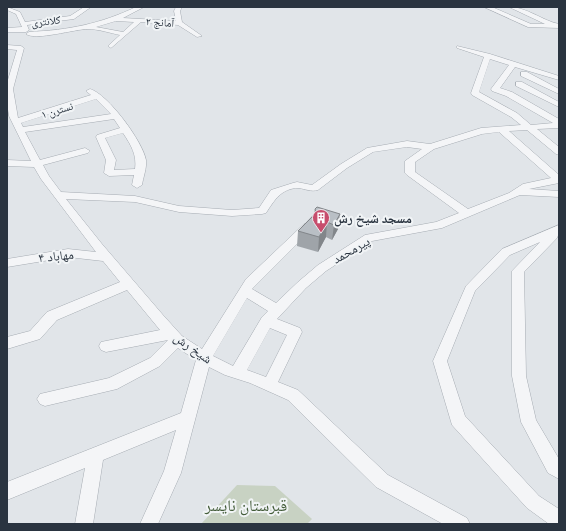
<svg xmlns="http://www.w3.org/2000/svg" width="566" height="531" viewBox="0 0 566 531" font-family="'Public Sans','Noto Naskh Arabic',sans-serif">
	<rect width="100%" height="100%" fill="#e1e5e9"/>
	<path fill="#c8d2c3" d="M237,485L275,486L312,519L307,524H201Z"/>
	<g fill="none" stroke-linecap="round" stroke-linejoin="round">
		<defs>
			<path id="minor" d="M7,7L20,12L25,22L70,16L84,7H91L74,19L27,25L29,30L26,32H7V28L22,27L16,14L7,10Z
				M136,7H144L123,18L176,21L174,11L176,7H182L180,11L182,22L202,36L197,37L178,25L141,22L111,48L108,46L120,35C110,33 98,29 88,29C75,29 36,41 26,34L29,32C69,30 100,24 136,7ZM116,21L134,22L123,32L96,27Z
				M484,7H492L531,24H545L509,7C527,7 543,21 559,24V28L528,27Z
				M7,45L21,46L24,48L13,89L18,118L91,95L86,91L90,89C108,94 143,142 146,160C147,168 143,178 142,185L137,188L132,185L134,175L109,176L104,173L106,160L96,137L97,135L120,128L114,119L25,132L40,160L85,148L90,151L88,153L43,165L49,176L61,192L135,196L179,206L232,210L259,208L271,190L293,183L297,182L312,185L341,164L367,148L407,141L430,144L481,128L521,125L511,117L472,95L471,93L484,57L457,48V46L490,54L559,76V80L515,67L500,88L512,92L559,119V128L537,129L559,147V155L556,154L527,130L509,131L559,175V183L529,189L559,191V197L520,195L442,228L372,241L326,271L306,288L277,319L300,328L302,332L278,382L298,390L388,475L467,518L470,524H443L376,487L288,400L250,383L225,375L209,367L181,473L158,524H140L164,471L176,430L103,460L93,524H75L85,468L7,500V482L181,413L196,360L178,348L160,366L117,389L45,406L40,404L37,399L40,394L109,378L150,358L168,340L106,352L101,350L99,346L101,342L160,330L127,290L57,320L40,339L7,349V337L30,331L47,312L120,282L103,261L68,257L7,267V259L68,249L96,252L41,179L34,167L7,166V160L31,161L9,116L7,103V83L17,50L7,49ZM490,59L509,65L491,89L492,91L506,96L553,123L531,125L517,113L479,92ZM96,99L111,114L23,127L21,123ZM499,132L551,178L523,184L509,193L468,209L415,172V162L434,149L482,134ZM123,133C131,145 137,155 135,169L114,170L116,160L105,138ZM407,147L422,149L405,161V173L407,175L459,213L436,222L365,235L318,265L298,282L276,303L252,289L314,227L312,224H304L246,279L202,349L182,336L163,315L102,244L66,199L135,202L179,212L232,216L262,214L266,213C274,201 281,188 299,188C305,189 311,192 318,190L347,168L373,152ZM247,298L268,311L262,317L233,366L213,356ZM270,328L287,335L266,377L247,370Z
				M521,72H527L559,89V94L521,76Z
				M516,82H522L559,102V107L516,86Z
				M559,225V233L557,238L524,272L526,376L536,420L559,459V479L548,473L521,422L512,376V271L540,242L510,255L475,291L447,361L465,416L539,496L559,509V524H549L527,508L452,425L433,361L466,286L502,249Z"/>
		</defs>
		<use href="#minor" stroke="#a6acb3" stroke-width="1"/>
		<use href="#minor" fill="#f4f5f7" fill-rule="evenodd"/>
	</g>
	<path fill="#9fa4a9" d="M317,207L338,229L332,240L326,237L318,252L297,246L298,231L314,214L315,209Z"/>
	<path fill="#82868a" d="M340,214L338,229L332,240L334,225Z
		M327,222L326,237L318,252L319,237Z"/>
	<path fill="#b9bfc5" stroke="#82868a" d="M317,207L340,214L334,225L327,222L319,237L298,231L316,213L315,209Z"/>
	<defs>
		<symbol id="building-pin" viewBox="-11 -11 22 30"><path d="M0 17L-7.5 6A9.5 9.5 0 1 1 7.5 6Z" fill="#c74d6c" stroke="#f1f4f6"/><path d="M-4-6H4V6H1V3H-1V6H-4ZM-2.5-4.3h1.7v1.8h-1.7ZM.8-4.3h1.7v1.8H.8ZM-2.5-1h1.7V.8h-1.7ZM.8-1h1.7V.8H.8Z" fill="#fff"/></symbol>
	</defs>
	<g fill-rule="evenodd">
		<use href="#building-pin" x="311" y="208" width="20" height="27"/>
	</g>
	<g text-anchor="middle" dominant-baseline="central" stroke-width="4" stroke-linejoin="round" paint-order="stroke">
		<g font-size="11" fill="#2a3440" stroke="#f1f4f6">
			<text transform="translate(46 21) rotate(-7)">کلانتری</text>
			<text transform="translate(160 22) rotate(4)">آمانج ۲</text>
			<text transform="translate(57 110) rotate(-17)">نسترن ۱</text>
		</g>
		<g font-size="13" font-weight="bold" fill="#2a3440" stroke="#f1f4f6" text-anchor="start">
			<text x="334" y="218">مسجد شیخ رش</text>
		</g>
		<g font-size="13" fill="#2a3440" stroke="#f1f4f6">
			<text transform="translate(351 250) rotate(-30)">پیرمحمد</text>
			<text transform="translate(56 256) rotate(-6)">مهاباد ۴</text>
			<text transform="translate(193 348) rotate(35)">شیخ رش</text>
		</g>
		<g font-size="16" fill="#425b38" stroke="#f1f4f6">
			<text x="246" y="505">قبرستان نایسر</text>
		</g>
	</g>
	<rect width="566" height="531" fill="none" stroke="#2a3440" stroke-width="16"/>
</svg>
